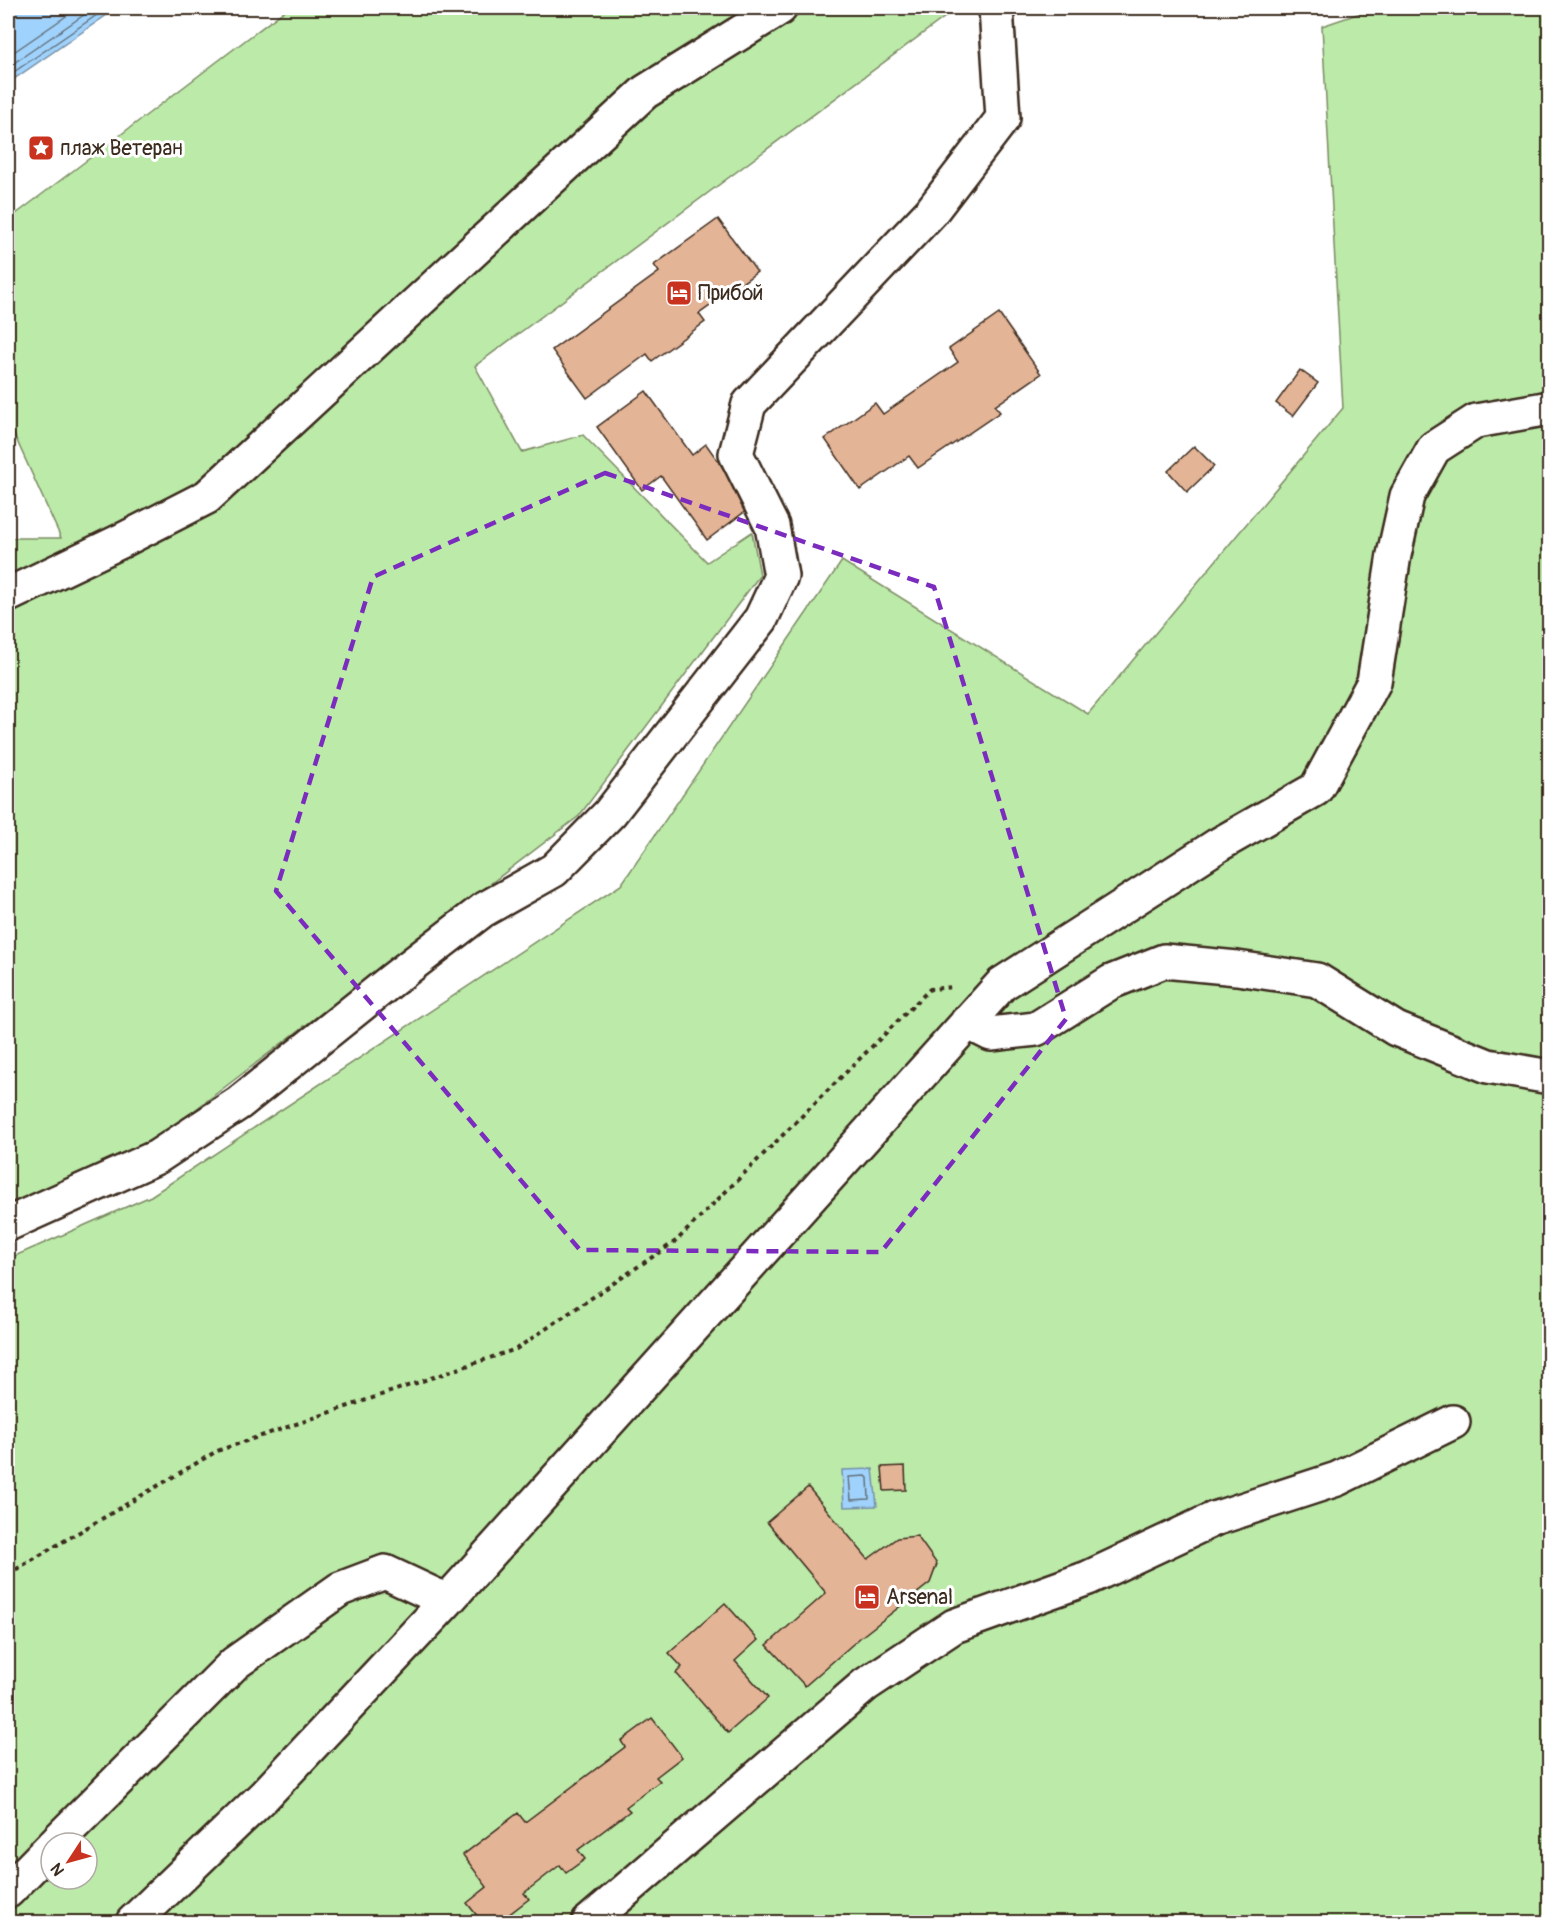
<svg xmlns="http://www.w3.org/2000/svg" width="1557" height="1930" viewBox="0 0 1557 1930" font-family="Pangolin,sans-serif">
	<rect width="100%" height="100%" fill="#fff"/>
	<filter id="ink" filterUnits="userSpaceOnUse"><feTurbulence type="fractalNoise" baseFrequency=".0167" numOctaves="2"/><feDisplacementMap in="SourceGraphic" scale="12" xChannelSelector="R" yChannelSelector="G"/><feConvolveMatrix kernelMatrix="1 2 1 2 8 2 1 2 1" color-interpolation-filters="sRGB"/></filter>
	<g filter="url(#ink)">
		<path fill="#bceba9" stroke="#7c8a64" stroke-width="1.5" fill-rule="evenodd" d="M288,8H957L475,366L522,452L583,435L707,562L752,532L760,575L579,816L153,1142L8,1207V538H61L8,421V220Z
			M1375,8H1549V1922H8V1259L151,1196L621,885L842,561L1088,714L1343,408L1322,26ZM51,1843H87V1879H51Z"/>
		<path fill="#9fd3fd" stroke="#778fa4" stroke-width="1.5" d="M8,8H117L8,83Z
			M873,1469L877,1506L844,1507L842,1470Z"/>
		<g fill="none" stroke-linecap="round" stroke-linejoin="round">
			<path stroke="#636e77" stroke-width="1.5" d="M8,56L78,8
				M8,67L94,8
				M8,76L107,8
				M866,1476L868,1478L869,1499L851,1500L849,1477Z"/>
		</g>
		<path fill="#e4b496" stroke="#3b2a1e" stroke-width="1.5" d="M718,219L757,272L699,314L705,322L652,361L647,354L587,398L552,350L659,272L654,265Z
			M999,314L1041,374L995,406L1000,412L918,468L909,456L860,490L825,439L875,403L883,414L958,362L949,349Z
			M1300,370L1318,383L1293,416L1276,403Z
			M646,391L692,455L706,444L751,507L707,540L661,476L642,490L597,427Z
			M1194,446L1214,466L1187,492L1168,471Z
			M905,1466L906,1490L884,1491L882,1467Z
			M808,1487L868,1559L897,1538L917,1536L937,1564L930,1583L861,1637L805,1686L767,1645L826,1593L767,1522Z
			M725,1603L758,1640L735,1661L768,1698L728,1733L676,1673L682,1667L669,1653Z
			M652,1718L682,1757L656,1777L660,1781L626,1807L630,1811L578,1850L585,1859L566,1873L560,1865L524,1893L529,1899L499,1922H482L467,1903L487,1887L463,1855L518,1813L525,1822L625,1747L621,1741Z"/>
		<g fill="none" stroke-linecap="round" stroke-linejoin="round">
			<defs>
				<path id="minor" d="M8,595L121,541L207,497L645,92L780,8
					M967,1022L991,1034L1036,1029L1111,982L1164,961L1237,968L1317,980L1396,1029L1488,1066L1550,1077
					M8,1224L157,1157L239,1103L392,980L483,910L554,870L610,813L761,619L781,576L772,526L736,454L749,404L931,212L1003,118L996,8
					M55,1843L235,1663L340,1589L385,1572L447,1601
					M8,1891L51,1847
					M133,1922L264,1796L447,1601L1002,984L1218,845L1316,789L1374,682L1394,555L1407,496L1434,448L1476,421L1550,408
					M589,1922L865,1685L954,1626L1088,1578L1214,1519L1337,1479L1453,1422"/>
			</defs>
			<use href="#minor" stroke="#3b2a1e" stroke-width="38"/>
			<path stroke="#3b2a1e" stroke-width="4" stroke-dasharray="4.5 4.5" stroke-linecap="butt" d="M8,1574L217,1451L516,1349L676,1241L930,989L954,987"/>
			<use href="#minor" stroke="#fff" stroke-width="33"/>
		</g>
	</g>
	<path fill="none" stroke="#7b2cbf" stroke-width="4.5" stroke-dasharray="12 8" stroke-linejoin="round" d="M605,473L934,587L1066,1019L881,1252L580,1250L276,891L373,577Z"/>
	<defs>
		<symbol id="sight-square" viewBox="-11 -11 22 22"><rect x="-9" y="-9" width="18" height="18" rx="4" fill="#c8321e" stroke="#fff"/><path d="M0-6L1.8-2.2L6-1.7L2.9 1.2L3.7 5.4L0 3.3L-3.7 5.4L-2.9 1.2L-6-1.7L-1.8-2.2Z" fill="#fff"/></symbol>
		<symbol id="hotel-square" viewBox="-11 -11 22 22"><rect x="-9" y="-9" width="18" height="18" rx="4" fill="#c8321e" stroke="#fff"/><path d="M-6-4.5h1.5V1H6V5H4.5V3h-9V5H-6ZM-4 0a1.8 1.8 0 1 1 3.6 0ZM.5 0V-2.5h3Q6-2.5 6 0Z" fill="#fff"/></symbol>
	</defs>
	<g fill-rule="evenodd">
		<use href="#sight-square" x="26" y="133" width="30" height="30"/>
		<use href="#hotel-square" x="664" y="278" width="30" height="30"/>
		<use href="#hotel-square" x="852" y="1582" width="30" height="30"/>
	</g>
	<g text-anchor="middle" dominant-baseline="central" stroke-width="6" stroke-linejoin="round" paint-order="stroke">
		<g font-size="21" fill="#3b2a1e" stroke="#fff" text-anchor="start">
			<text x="60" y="148">плаж Ветеран</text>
			<text x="698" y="293">Прибой</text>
			<text x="886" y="1597">Arsenal</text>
		</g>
	</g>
	<rect width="1557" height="1930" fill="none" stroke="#fff" stroke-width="30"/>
	<rect x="15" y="15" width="1527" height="1900" fill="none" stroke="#3b2a1e" stroke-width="2" filter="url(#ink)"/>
	<g transform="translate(69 1861) rotate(234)"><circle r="28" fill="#ffffff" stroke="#b1aaa5" stroke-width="1.5"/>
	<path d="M0-4.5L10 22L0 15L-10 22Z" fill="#c8321e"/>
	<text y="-9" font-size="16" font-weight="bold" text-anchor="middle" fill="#3b2a1e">N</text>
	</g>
</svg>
